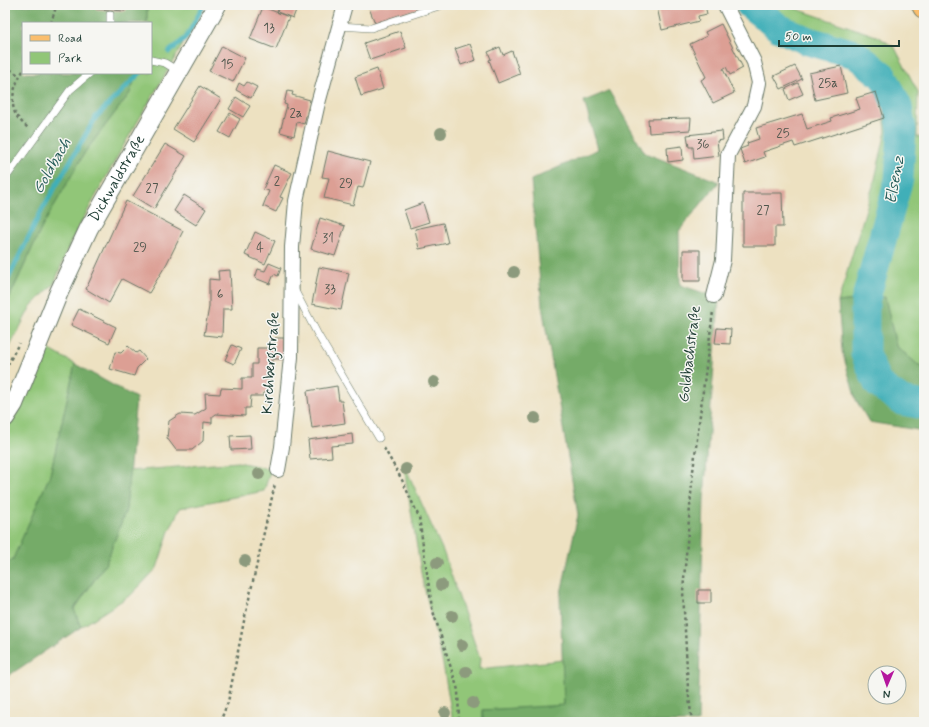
<svg xmlns="http://www.w3.org/2000/svg" width="929" height="727" viewBox="0 0 929 727" font-family="Mynerve,sans-serif">
	<rect width="100%" height="100%" fill="#f6f6f2"/>
	<filter id="ink" filterUnits="userSpaceOnUse"><feTurbulence type="fractalNoise" baseFrequency=".025" numOctaves="2"/><feDisplacementMap in="SourceGraphic" scale="8" xChannelSelector="R" yChannelSelector="G"/><feConvolveMatrix kernelMatrix="1 2 1 2 8 2 1 2 1" color-interpolation-filters="sRGB"/></filter>
	<filter id="wash" filterUnits="userSpaceOnUse"><feTurbulence type="fractalNoise" baseFrequency=".012" numOctaves="4" result="noise"/><feDisplacementMap in="SourceGraphic" scale="16" xChannelSelector="R" yChannelSelector="G"/><feGaussianBlur stdDeviation="0.9" result="paint"/><feColorMatrix in="noise" values="0 0 0 0 0 0 0 0 0 0 0 0 0 0 0 0 0 1.4 0 .05"/><feComposite in="paint" operator="in"/></filter>
	<g filter="url(#wash)">
		<rect width="100%" height="100%" fill="#ede1c1"/>
		<path fill="#91c678" stroke="#588256" d="M147,5H206L121,150L71,241L54,284L31,306L5,356V307L42,227L85,152L130,93L137,73H151V23H147Z
			M733,5H785L879,37L895,48L918,92L917,137H924V370L896,346L885,297L838,302L875,179L886,131L883,104L870,80L841,59L800,50L760,30Z
			M43,346L75,364L50,475L13,559L5,565V430Z
			M238,462L271,469L264,491L180,508L169,531L157,568L132,594L81,627L74,610L106,563L126,510L129,471Z
			M403,462L443,551L480,659L479,669L563,660L564,706L483,710V722H453L443,664L422,578Z"/>
		<path fill="#74ab68" stroke="#4a744e" d="M5,5H147V23H23V73H137L130,93L85,152L42,227L5,307Z
			M609,91L645,153L719,182L679,231L680,285L719,298L704,499L698,722H483V710L564,705L560,598L578,515L542,306L531,180L598,149L584,101Z
			M885,297L896,346L924,370V431L869,422L856,400L842,351L838,302Z
			M75,364L136,398L126,510L106,563L74,609L81,627L5,678V565L13,559L50,475Z"/>
		<g fill="none" stroke-linecap="round" stroke-linejoin="round">
			<path stroke="#3fafb8" stroke-width="5" d="M169,52L186,38L204,5
				M5,285L42,210L96,117L140,73"/>
			<path stroke="#3fafb8" stroke-width="29" d="M750,5L779,28L808,41L855,54L883,76L898,107L902,129L899,179L865,302V354L878,384L902,401L924,405"/>
		</g>
		<g id="blocks">
			<path fill="#dc9f94" d="M96,5H125V11L96,9Z
				M259,5H271L269,9Z
				M280,5H298L293,18L277,12Z
				M379,5H430L375,23L369,8Z
				M502,5H513L503,8Z
				M664,5H705L707,14L698,16L699,21L662,30L657,7Z
				M263,7L289,17L276,49L250,39Z
				M721,24L743,68L730,75L726,67L723,69L734,93L713,103L701,80L706,77L690,44L707,36L705,32Z
				M400,31L406,48L370,60L364,43Z
				M470,44L476,60L461,65L455,49Z
				M222,46L245,58L233,82L209,71Z
				M500,47L503,55L512,51L520,74L498,83L489,60L491,59L488,52Z
				M795,66L802,79L781,89L774,76Z
				M841,66L847,93L815,100L809,73Z
				M377,69L383,89L361,96L355,77Z
				M247,82L257,87L251,98L236,90L239,83L244,86Z
				M798,83L803,94L789,100L785,89Z
				M200,86L221,99L194,142L173,129Z
				M287,91L293,92L292,95L310,100L304,124L297,122L294,136L280,132L287,105L284,104Z
				M876,92L884,118L795,147L793,142L763,152L765,157L745,164L740,149L748,146L747,143L759,139L756,128L802,114L807,129L832,121L831,118L860,109L856,98Z
				M236,97L250,106L243,117L229,109Z
				M230,113L240,119L230,138L219,132Z
				M691,118L690,130L649,133L648,119Z
				M722,131L723,140L717,141L719,156L694,159L693,147H689L687,135Z
				M165,144L186,156L154,209L133,196Z
				M682,146L683,160L668,162L667,148Z
				M328,151L370,162L363,188L358,187L353,205L324,198L329,178L322,177Z
				M274,165L292,173L280,197L283,198L276,212L263,206L269,191L263,189Z
				M743,193H782L783,227H775V246H743Z
				M184,195L206,209L196,225L174,211Z
				M126,201L183,231L167,263L149,293L122,279L109,303L86,289Z
				M423,203L429,222L410,228L404,210Z
				M320,218L345,226L335,256L311,249Z
				M443,223L448,243L419,249L415,229Z
				M255,232L275,241L265,264L245,255Z
				M683,250H700V281H683Z
				M269,263L281,268L278,276L274,274L270,284L255,278L258,269L265,271Z
				M319,267L349,273L341,310L312,304Z
				M230,270L232,309H223L222,337L204,335L209,307V279L219,280L218,271Z
				M79,309L116,327L109,343L71,325Z
				M717,328L731,329L730,344L715,343Z
				M275,338H284V359H272L270,393H263V396H251L250,408H245V416L216,414L212,417V423L204,422L203,441L192,450H176L167,438L169,421L180,414L195,415L206,408L205,393L220,394L221,388L242,389V378H252V364H257V348H274Z
				M232,345L241,349L234,364L225,360Z
				M128,346L136,353L139,351L146,359L137,368L134,376L110,369L115,352L121,353Z
				M337,386L339,401H342L345,423L312,428L307,391Z
				M352,434L353,444L331,446L332,457L310,459L308,440Z
				M250,435L251,449L231,450L230,436Z
				M698,590H711V603H698Z"/>
		</g>
	</g>
	<g filter="url(#ink)">
		<use href="#blocks" fill-opacity="0" stroke="#677665" stroke-width="1"/>
		<g fill="none" stroke-linecap="round" stroke-linejoin="round">
			<defs>
				<path id="service" d="M110,14V23
					M339,26L371,28L442,5
					M151,60L165,63L178,71
					M5,179L70,90L90,73
					M294,289L318,335L379,438"/>
				<path id="minor" d="M714,296L723,260L728,155L754,106L759,83L754,62L725,5
					M278,470L282,447L291,357L292,247L296,201L317,107L345,5"/>
				<g id="tertiary">
					<path id="s1" d="M5,418L14,404L59,292L89,228L217,5"/>
				</g>
				<path id="primary" d="M923,5L924,7"/>
			</defs>
			<use href="#service" stroke="#677665" stroke-width="8"/>
			<use href="#minor" stroke="#677665" stroke-width="16"/>
			<use href="#tertiary" stroke="#677665" stroke-width="20"/>
			<use href="#primary" stroke="#677665" stroke-width="24"/>
			<path stroke="#677665" stroke-width="2.5" stroke-dasharray="3 3" stroke-linecap="butt" d="M51,23L55,10L54,5
				M5,66L20,76
				M23,71C15,82 9,102 16,115C19,120 25,125 29,129
				M5,370L19,343
				M384,448L402,480L419,517L432,608L458,690L459,722
				M220,722L228,702L244,621L275,484
				M692,722L688,689L683,591L693,471L713,311"/>
			<use href="#service" stroke="#fff" stroke-width="7"/>
			<use href="#minor" stroke="#fff" stroke-width="14"/>
			<use href="#tertiary" stroke="#fff" stroke-width="18"/>
			<use href="#primary" stroke="#fabe6d" stroke-width="22"/>
		</g>
		<g fill="#8c9a7d">
			<circle cx="441" cy="133" r="6"/>
			<circle cx="514" cy="272" r="6"/>
			<circle cx="434" cy="382" r="6"/>
			<circle cx="535" cy="418" r="6"/>
			<circle cx="406" cy="469" r="6"/>
			<circle cx="259" cy="474" r="6"/>
			<circle cx="245" cy="561" r="6"/>
			<circle cx="437" cy="563" r="6"/>
			<circle cx="441" cy="585" r="6"/>
			<circle cx="452" cy="616" r="6"/>
			<circle cx="462" cy="645" r="6"/>
			<circle cx="466" cy="672" r="6"/>
			<circle cx="473" cy="703" r="6"/>
			<circle cx="445" cy="713" r="6"/>
		</g>
	</g>
	<g text-anchor="middle" dominant-baseline="central" stroke-width="3" stroke-linejoin="round" paint-order="stroke">
		<g font-size="13" fill="#4e564c">
			<text x="269" y="28">13</text>
			<text x="227" y="64">15</text>
			<text x="828" y="83">25a</text>
			<text x="296" y="113">2a</text>
			<text x="783" y="133">25</text>
			<text x="703" y="144">36</text>
			<text x="277" y="181">2</text>
			<text x="346" y="183">29</text>
			<text x="152" y="188">27</text>
			<text x="763" y="210">27</text>
			<text x="328" y="238">31</text>
			<text x="140" y="247">29</text>
			<text x="260" y="248">4</text>
			<text x="330" y="289">33</text>
			<text x="220" y="294">6</text>
		</g>
		<g font-size="15" fill="#1f3d34" stroke="#f6f6f2">
			<text stroke="none"><textPath href="#s1" startOffset="265">Dickwaldstraße</textPath></text>
			<text transform="translate(690 354) rotate(-83)">Goldbachstraße</text>
			<text transform="translate(271 363) rotate(-86)">Kirchbergstraße</text>
		</g>
		<g font-size="16" font-style="italic" fill="#295f5c" stroke="#f6f6f2">
			<text transform="translate(52 166) rotate(-60)">Goldbach</text>
			<text transform="translate(895 180) rotate(-80)">Elsenz</text>
		</g>
	</g>
	<rect width="929" height="727" fill="none" stroke="#f6f6f2" stroke-width="20"/>
	<rect x="22" y="22" width="130" height="52" fill="#f6f6f2" stroke="#a0aca6"/>
	<rect x="30" y="35" width="20" height="6" fill="#fabe6d" stroke="#a0aca6"/>
	<text x="58" y="42" font-size="12" fill="#1f3d34">Road</text>
	<rect x="30" y="52" width="20" height="12" fill="#91c678" stroke="#a0aca6"/>
	<text x="58" y="62" font-size="12" fill="#1f3d34">Park</text>
	<g transform="translate(887 685) rotate(182)"><circle r="19" fill="#f6f6f2" stroke="#a0aca6"/>
	<path d="M0-3L7 15L0 10L-7 15Z" fill="#b5179e"/>
	<text y="-6" font-size="11" font-weight="bold" text-anchor="middle" fill="#1f3d34">N</text>
	</g>
	<path d="M779 40v6h120v-6" fill="none" stroke="#1f3d34" stroke-width="2"/>
	<text x="785" y="40" font-size="12" fill="#1f3d34" stroke="#f6f6f2" stroke-width="3" paint-order="stroke">50 m</text>
</svg>
